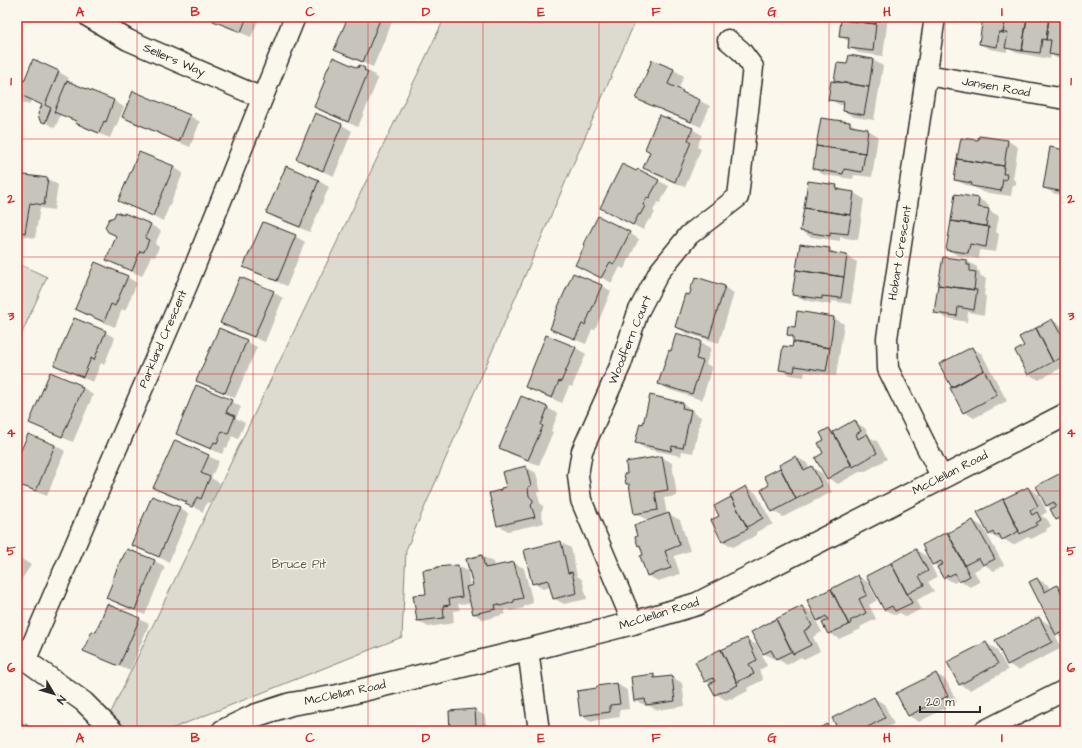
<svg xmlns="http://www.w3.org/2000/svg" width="1082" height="748" viewBox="0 0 1082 748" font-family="'Architects Daughter',sans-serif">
	<rect width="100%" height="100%" fill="#fbf7ec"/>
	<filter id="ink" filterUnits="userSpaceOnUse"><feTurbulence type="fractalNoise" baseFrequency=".025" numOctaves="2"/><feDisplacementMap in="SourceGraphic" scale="8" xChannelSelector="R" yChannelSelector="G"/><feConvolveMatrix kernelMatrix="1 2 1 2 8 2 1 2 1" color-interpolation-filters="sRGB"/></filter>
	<g filter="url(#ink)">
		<path fill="#dddad0" stroke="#84827e" d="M445,17H637L406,550L402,637L166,731H102Z
			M17,263L47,277L17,344Z"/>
		<path fill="#0003" d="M215,17H260L251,37L224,26L214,20Z
			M349,17H388L393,20L373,67L346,56L336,50Z
			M843,17H888L883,56L859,53L849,47L850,42L840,36Z
			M984,17H1065V61L1060,60L1051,55L1050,59L1017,53L1007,48V52L990,49L980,44Z
			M850,56L873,60L883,66L874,120L854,117L844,111L845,106L840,105L830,99L834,82L837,64L848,66Z
			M33,61L59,72L69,78L67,82L114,101L124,107L116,127L115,126L110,138L87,129L77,123V122L61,114L55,128L41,120L43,106L31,100L29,105L17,100V79L24,82Z
			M652,61L674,70L684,76L678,90L710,106L701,127L647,104L637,99Z
			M359,69H365L375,75L374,76L378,79L358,127L325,113L315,107L327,80Z
			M133,93L190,116L200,122L190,147L133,123L123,117Z
			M315,114L342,125L352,131L334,176L307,165L297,159Z
			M850,123L860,129L868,130L878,136L872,177L854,175L853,179L824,175L814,169Z
			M692,129L702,135L697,147L701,149L685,187L654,174L644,168Z
			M980,137L1008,141L1018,147L1013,179L1016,181V185L1013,184L1011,196L982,192L974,187L966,185L955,180L979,141Z
			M1065,151V195L1055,194L1044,188Z
			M173,167L183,173L163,221L129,206L119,200Z
			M286,167L319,181L329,187L310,232L277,219L267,213Z
			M17,175L48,179L58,185L54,210L40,208L35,238L17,235Z
			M659,181L669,186L660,203L658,202L653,211L655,212L651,220L649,219L643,230L601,208Z
			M836,186L846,192L854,193L864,199L858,240L840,237V241L811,237L801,231Z
			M956,195L979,199L989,205L988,210L999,216L996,232L999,234L996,252L980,250L979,259L957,255L947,249Z
			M125,215L151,225L161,231L155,244L159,247L155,257L151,256L142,276L118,266L107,260L117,237L108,232L124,217Z
			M629,233L639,239L624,269L620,267L612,283L585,269Z
			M295,236L305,242L287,286L255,273L245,267Z
			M829,249L839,255L847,256L857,262L851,304L832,301V305L804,300L793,295Z
			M967,261L977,267V270L980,272V275L986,279L984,295L986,297L984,315L968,312L967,322L946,318L936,313Z
			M127,277L137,283L125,311L122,309L115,327L86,315L76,309Z
			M601,285L611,291L595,330L592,329L586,344L561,334L551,328Z
			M724,287L734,293L719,343L686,333L676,327L690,297Z
			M273,292L283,298L265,342L232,329L222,323Z
			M798,313L834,318L844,324L836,376L805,372L804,377L790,375L780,369L793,348L794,339L788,335L796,329Z
			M1052,320L1062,326L1065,331V354L1033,371V373L1065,357V366L1039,380L1028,374L1025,347Z
			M105,332L115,338L104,365L101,363L93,382L66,371L56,365Z
			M246,341L257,347L235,398L208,386L198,381Z
			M701,342L711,348L706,364L712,367L702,400L670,390L660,384L672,352Z
			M576,348L586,354L572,387L569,386L562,403L536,392L526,387Z
			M972,348L982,354L1007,401L974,418L964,412Z
			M80,386L90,392V393L93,395L73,442L40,428L30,422Z
			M651,396L683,404L693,410V412L701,417L693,453L682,451L681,456L646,449L636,443L644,425Z
			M521,397L548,408L558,414L551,431L553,432L539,465L510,454L500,448Z
			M231,401L241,407L236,418L245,423L238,439L232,436L227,448L225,447L222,454L187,440L177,434Z
			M855,422L865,428L871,438L877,441L887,459L864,472L861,471L838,484L828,478L825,453V440L829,429L835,432Z
			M55,445L65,451L47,496L17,484V461Z
			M208,456L219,461L211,478L220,483L211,504L207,502L203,512L187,503L165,494L154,488Z
			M662,457L672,463L677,496L664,498L667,515L669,514L680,520L690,551L674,556L680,574L658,581L647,575L645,555L642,547L639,545L655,519L654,518L645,519L635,513L631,486L627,484Z
			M796,457L807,463L809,468L811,467L822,473L832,492L783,517L773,511L770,486L765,476L781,468Z
			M526,467L536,473L541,492H537L540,503L543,506V509L541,512L544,523L508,531L498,525L502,491L507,488Z
			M1061,474L1062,476L1065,474V524L1057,519L1051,508L1047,506L1037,487Z
			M746,487L756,493L773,524L756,532L757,535L733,547L723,542L712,520L721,516L716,507L732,498Z
			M1028,488L1038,494L1047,512L1041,516L1047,519L1051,526L1046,529L1047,531L1031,539L1028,537L1013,545L1002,538L1000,540L989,534Z
			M179,508L189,514L169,562L142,550L132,545Z
			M973,521L983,527L1004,565L994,571L985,565L974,571L980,582L970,587L959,580L954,583L944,577L939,567L933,564L947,533L949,534Z
			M560,542L571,548L577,576L582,579L587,599L564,604L553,598L551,587L543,589L533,583Z
			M128,550L155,561L165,567L145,615L118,604L108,598Z
			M916,550L926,556L937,577L928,582L934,591L917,600L921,609L906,617L900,613L895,615L885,610Z
			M17,556L31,565L18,585L17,584Z
			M482,556L493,562L494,567L514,563L524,568L533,603L524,606V608L511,611L508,609L504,610L505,614L484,620L474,614L471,603L458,604L460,610L453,611L454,623L428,627L418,621L427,595L458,566L468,571L470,587L474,586L467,560Z
			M858,576L868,582L877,600L869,605L876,619L860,627L861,629L839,639L829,633L824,623L818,620Z
			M1037,579L1048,585L1050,590L1057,586L1065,591V639L1054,633L1062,648L1018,670L1008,664L996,640L1039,618L1052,626Z
			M802,607L812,613L822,632L813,637L820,651L804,659L801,657L787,665L776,658L774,659L763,653Z
			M139,619L149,624L130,671L95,656L85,651L96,633Z
			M746,639L757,645L767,666L759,670L763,680L747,688L748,691L732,699L731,698L726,700L716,694L710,684L706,681L722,651Z
			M986,643L996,649L1008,670L970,690L960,685Z
			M936,674L946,680L957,702L919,722L909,716Z
			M653,675L659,679L672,677L682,683L685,706L657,710L649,706H646L635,700Z
			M617,684L627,690L629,709L619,710L620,717L591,721L581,715Z
			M874,698L884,704L894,724L880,731H840Z
			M475,710L485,716L486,726L495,731H451Z
			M17,721L24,725L35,731H17Z
			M827,725L838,731H815Z"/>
		<path fill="#c7c4bc" stroke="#2b2b2b" d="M214,17H247L241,32L213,21Z
			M348,17H381L363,62L334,50Z
			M842,17H877L876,24L841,20Z
			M983,17H1006L1003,33L999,32L997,47L979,44Z
			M1006,17H1027L1022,51L1005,48L1008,33H1003Z
			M1027,17H1049L1046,40L1042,39L1040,53L1022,51Z
			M1049,17H1065V57L1049,54L1051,40H1046Z
			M841,20L876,24L873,51L848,48L849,38L839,37Z
			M849,55L873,59L869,87L834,81L837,63L847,64Z
			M333,57L358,68L359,65L365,68L364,70L368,72L348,122L314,107L325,80L323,79Z
			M33,59L59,71L45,105L51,108L45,123L40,121L38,114L42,105L21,95L19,100H17V78L24,81Z
			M652,60L674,69L668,84L683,91L682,92L700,100L691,122L636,99Z
			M67,81L114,100L106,122L104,121L99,133L75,123L76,121L54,112Z
			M831,81L869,87L864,115L843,111L844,102L828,100Z
			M133,91L190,115L179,142L122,117Z
			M315,113L342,124L323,171L296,159Z
			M659,115L693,128L688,140L691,142L675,182L643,168L650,152L645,149Z
			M821,118L850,122V126L868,129L865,153L816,146Z
			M979,136L1008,140L1004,166L957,159L961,138L978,140Z
			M816,146L865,153L862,172L844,169L843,174L813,169Z
			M1050,147L1065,150V192L1043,188Z
			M139,152L174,166L153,216L118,201Z
			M957,159L1004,166L1003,174H1007L1006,180L1003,179L1001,191L971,186L972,183L954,180Z
			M622,164L636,171L638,169L659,180L649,198L647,197L643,205L645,206L640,215L639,214L633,225L600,208Z
			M286,166L319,180L300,227L266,213Z
			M17,174L48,178L44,205L30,203L25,233L17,231Z
			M808,181L837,185L836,189L854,192L851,215L804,208Z
			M955,194L979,198L978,207L989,209L986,226L951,221Z
			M804,208L851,215L848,234L830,232V236L800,231Z
			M116,212L124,215V213L151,224L145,238L149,240L144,252L140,251L132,271L106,260L116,237L115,235L108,232L105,227L109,219L114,217Z
			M598,216L630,232L614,264L610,262L601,278L575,265L585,245L584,244Z
			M951,221L989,227L986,247L970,244L968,253L946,250Z
			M263,222L296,235L277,281L243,267Z
			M800,244L830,248L829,252L847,255L844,277L796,270Z
			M943,257L967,260V265H970V271L976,272L974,290L938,285Z
			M95,262L128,276L115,306L111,304L104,322L75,309Z
			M796,270L844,277L841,298L822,296V299L792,295Z
			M573,273L602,285L585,325L582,324L575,339L550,329L558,307Z
			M240,277L274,291L254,337L220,323Z
			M696,277L725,286L709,338L675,327L685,294L689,295L691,291L690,289Z
			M938,285L977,290L974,310L958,307L957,316L934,313Z
			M797,311L834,317L830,348L793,342V336L787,335L788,326L795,327Z
			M74,318L106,331L94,360L91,358L83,377L54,365Z
			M1052,319L1060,333L1065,331V356L1053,362L1036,328Z
			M219,328L247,340L225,393L196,381Z
			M1036,328L1053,362L1028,375L1015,351L1024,346L1019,337Z
			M676,333L701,341L696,359L703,361L692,394L658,384L669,350L671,351Z
			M546,335L576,347L561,382L559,381L552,398L525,387Z
			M793,342L830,348L826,371L795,366L794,372L779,370L783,346L792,347Z
			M972,347L984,370L952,388L939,364Z
			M984,370L997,395L963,413L950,388Z
			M50,372L81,385L80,387L83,388L62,437L29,423Z
			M196,385L232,400L226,412L235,416L228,434L222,431L217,443L214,442L211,449L176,434Z
			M650,395L683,403L682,408L691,410L683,448L672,446L671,451L635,443L640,423L643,424Z
			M521,396L548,407L541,425L543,426L528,460L499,448Z
			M855,420L861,431L856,434L858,439L867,434L877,453L853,467L833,432L849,423H850Z
			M829,428L833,435L834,434L851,465L827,479L815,458L823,453L818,443L824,440L820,433Z
			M28,434L55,445L36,491L17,484V457H18Z
			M175,440L209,455L201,473L210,477L201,499L197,497L192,507L185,504L187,502L153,488Z
			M662,456L668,490L655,492L658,510L634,514L629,484H626L624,474H627L626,462Z
			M796,456L804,470L812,466L822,486L796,499L779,465Z
			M526,466L531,486L528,487L529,496L533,500V503L531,505L535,517L497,526L489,493L501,490V488L506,487L502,472Z
			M780,468L796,499L772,512L761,490L769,485L764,476Z
			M1061,473L1065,482V517L1062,518V517L1056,520L1050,509L1056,506L1054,502L1046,506L1036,486Z
			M746,486L763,518L747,527L730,495Z
			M1028,487L1038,506L1030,511L1032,515L1037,512L1041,520L1036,523L1037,525L1020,534L1003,499Z
			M152,496L180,507L159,557L131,545Z
			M731,497L748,529L722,542L711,520L719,516L714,506Z
			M1003,499L1019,531L1002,540L999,534L995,536L993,532L989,535L977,512Z
			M669,513L680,545L665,551L671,568L647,576L640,556L643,555L640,545L638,546L635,537L637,536L634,525Z
			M973,520L995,559L983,565L979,558L965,565L948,533Z
			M947,532L970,576L959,582L955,573L949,576L948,575L943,578L937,567L943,564L941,561L932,565L922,545Z
			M561,541L568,573L572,572L577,593L553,599L548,580L532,584L524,550Z
			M127,549L155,560L135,610L106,598L113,581H112L121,559H122Z
			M916,549L928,571L919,576L924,585L907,594L891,563Z
			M482,555L485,568L514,562L523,598L514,600V602L500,606L499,604L495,605L496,609L473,614L466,587L473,585L466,559Z
			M891,563L912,603L895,611L892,606L884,610L866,576Z
			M458,565L462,597L449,599L450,605L443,606L444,618L417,621L413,595L426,594L423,570L437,568V567Z
			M858,575L867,595L859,599L866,613L850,621L851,623L849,625L831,589Z
			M1037,578L1045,592L1057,585L1063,596L1065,595V631L1056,635L1029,582Z
			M831,589L849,625L828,634L822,623L828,620L826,616L817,621L807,600Z
			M107,604L140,618L119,666L83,651L92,631L96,632Z
			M802,606L812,626L804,631L811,645L793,654L776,619Z
			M1039,617L1052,642L1007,665L995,640Z
			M776,619L792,651L776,659L771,650L763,654L751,632Z
			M747,638L757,660L749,664L754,674L737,682L721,650Z
			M986,642L998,664L959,685L947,662Z
			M721,649L738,685L721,693V692L715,695L709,684L715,681L713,678L705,682L695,662Z
			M936,673L948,696L908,716L896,693Z
			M654,674V678L672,676L675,701L646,705L645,699L634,701L631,677Z
			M617,683L620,704L610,705V712L580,716L577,691L597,688V686Z
			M874,697L885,718L860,731H839L832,718Z
			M475,709L476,726L486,725L487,731H450L449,711Z
			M24,723L35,731H19Z
			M827,724L831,731H814Z"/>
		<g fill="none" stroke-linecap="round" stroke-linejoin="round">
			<defs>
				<path id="minor" d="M89,17L128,40L262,98
					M935,17L887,338L888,369L942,478
					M927,75L1065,99
					M633,623L581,500L578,475L582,451L621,364L638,312L659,272L689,235L738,197L753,67L741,51L728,40
					M528,650L539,731
					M17,654L84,702L113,731
					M26,659L188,283L295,17
					M984,731L1065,690"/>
				<path id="tertiary" d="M223,731L254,716L291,704L338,696L528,650L633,623L697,604L942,478L1065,415"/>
			</defs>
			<use href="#minor" stroke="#2b2b2b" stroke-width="23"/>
			<use href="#tertiary" stroke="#2b2b2b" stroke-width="25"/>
			<use href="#minor" stroke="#fbf7ec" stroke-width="20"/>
			<use href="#tertiary" stroke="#fbf7ec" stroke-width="22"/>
		</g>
	</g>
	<path fill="none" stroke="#d62828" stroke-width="1" stroke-opacity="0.55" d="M137,17V731M253,17V731M368,17V731M483,17V731M599,17V731M714,17V731M829,17V731M945,17V731M17,139H1065M17,257H1065M17,374H1065M17,491H1065M17,609H1065"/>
	<g text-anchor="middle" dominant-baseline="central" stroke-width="3" stroke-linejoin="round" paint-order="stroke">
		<g font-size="12" fill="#2b2b2b" stroke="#fbf7ec">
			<text transform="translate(174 60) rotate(23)">Sellers Way</text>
			<text transform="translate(996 87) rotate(10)">Jansen Road</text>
			<text transform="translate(900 253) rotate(-81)">Hobart Crescent</text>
			<text transform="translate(163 339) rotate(-67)">Parkland Crescent</text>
			<text transform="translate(630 340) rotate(-68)">Woodfern Court</text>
			<text transform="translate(950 473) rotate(-27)">McClellan Road</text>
			<text transform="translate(659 614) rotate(-17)">McClellan Road</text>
			<text transform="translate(345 693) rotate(-12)">McClellan Road</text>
		</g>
		<g font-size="12" fill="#585754" stroke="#fbf7ec">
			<text x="299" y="564">Bruce Pit</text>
		</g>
	</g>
	<rect width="1082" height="748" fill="none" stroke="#fbf7ec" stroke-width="44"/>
	<g transform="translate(54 694) rotate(128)" stroke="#fbf7ec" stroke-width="3" paint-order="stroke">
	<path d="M0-3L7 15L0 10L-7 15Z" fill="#2b2b2b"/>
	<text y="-6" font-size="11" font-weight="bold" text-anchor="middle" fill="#2b2b2b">N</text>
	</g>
	<path d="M920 706v6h60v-6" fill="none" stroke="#2b2b2b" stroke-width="2"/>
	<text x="926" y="706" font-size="12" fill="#2b2b2b" stroke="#fbf7ec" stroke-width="3" paint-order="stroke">20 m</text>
	<rect x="22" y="22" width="1038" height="704" fill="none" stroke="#d62828" stroke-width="1.5"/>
	<g font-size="13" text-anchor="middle" font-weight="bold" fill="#d62828">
		<text x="80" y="16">A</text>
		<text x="195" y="16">B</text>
		<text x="310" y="16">C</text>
		<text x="426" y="16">D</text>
		<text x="541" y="16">E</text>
		<text x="656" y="16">F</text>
		<text x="772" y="16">G</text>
		<text x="887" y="16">H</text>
		<text x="1002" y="16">I</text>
		<text x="11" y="85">1</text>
		<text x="1071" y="85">1</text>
		<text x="11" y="203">2</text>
		<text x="1071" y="203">2</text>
		<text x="11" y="320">3</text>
		<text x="1071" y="320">3</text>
		<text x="11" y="437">4</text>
		<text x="1071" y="437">4</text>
		<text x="11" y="555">5</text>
		<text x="1071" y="555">5</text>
		<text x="11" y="672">6</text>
		<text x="1071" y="672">6</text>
		<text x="80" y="742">A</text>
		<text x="195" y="742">B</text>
		<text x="310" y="742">C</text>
		<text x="426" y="742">D</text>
		<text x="541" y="742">E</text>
		<text x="656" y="742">F</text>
		<text x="772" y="742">G</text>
		<text x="887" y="742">H</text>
		<text x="1002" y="742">I</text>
	</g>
</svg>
